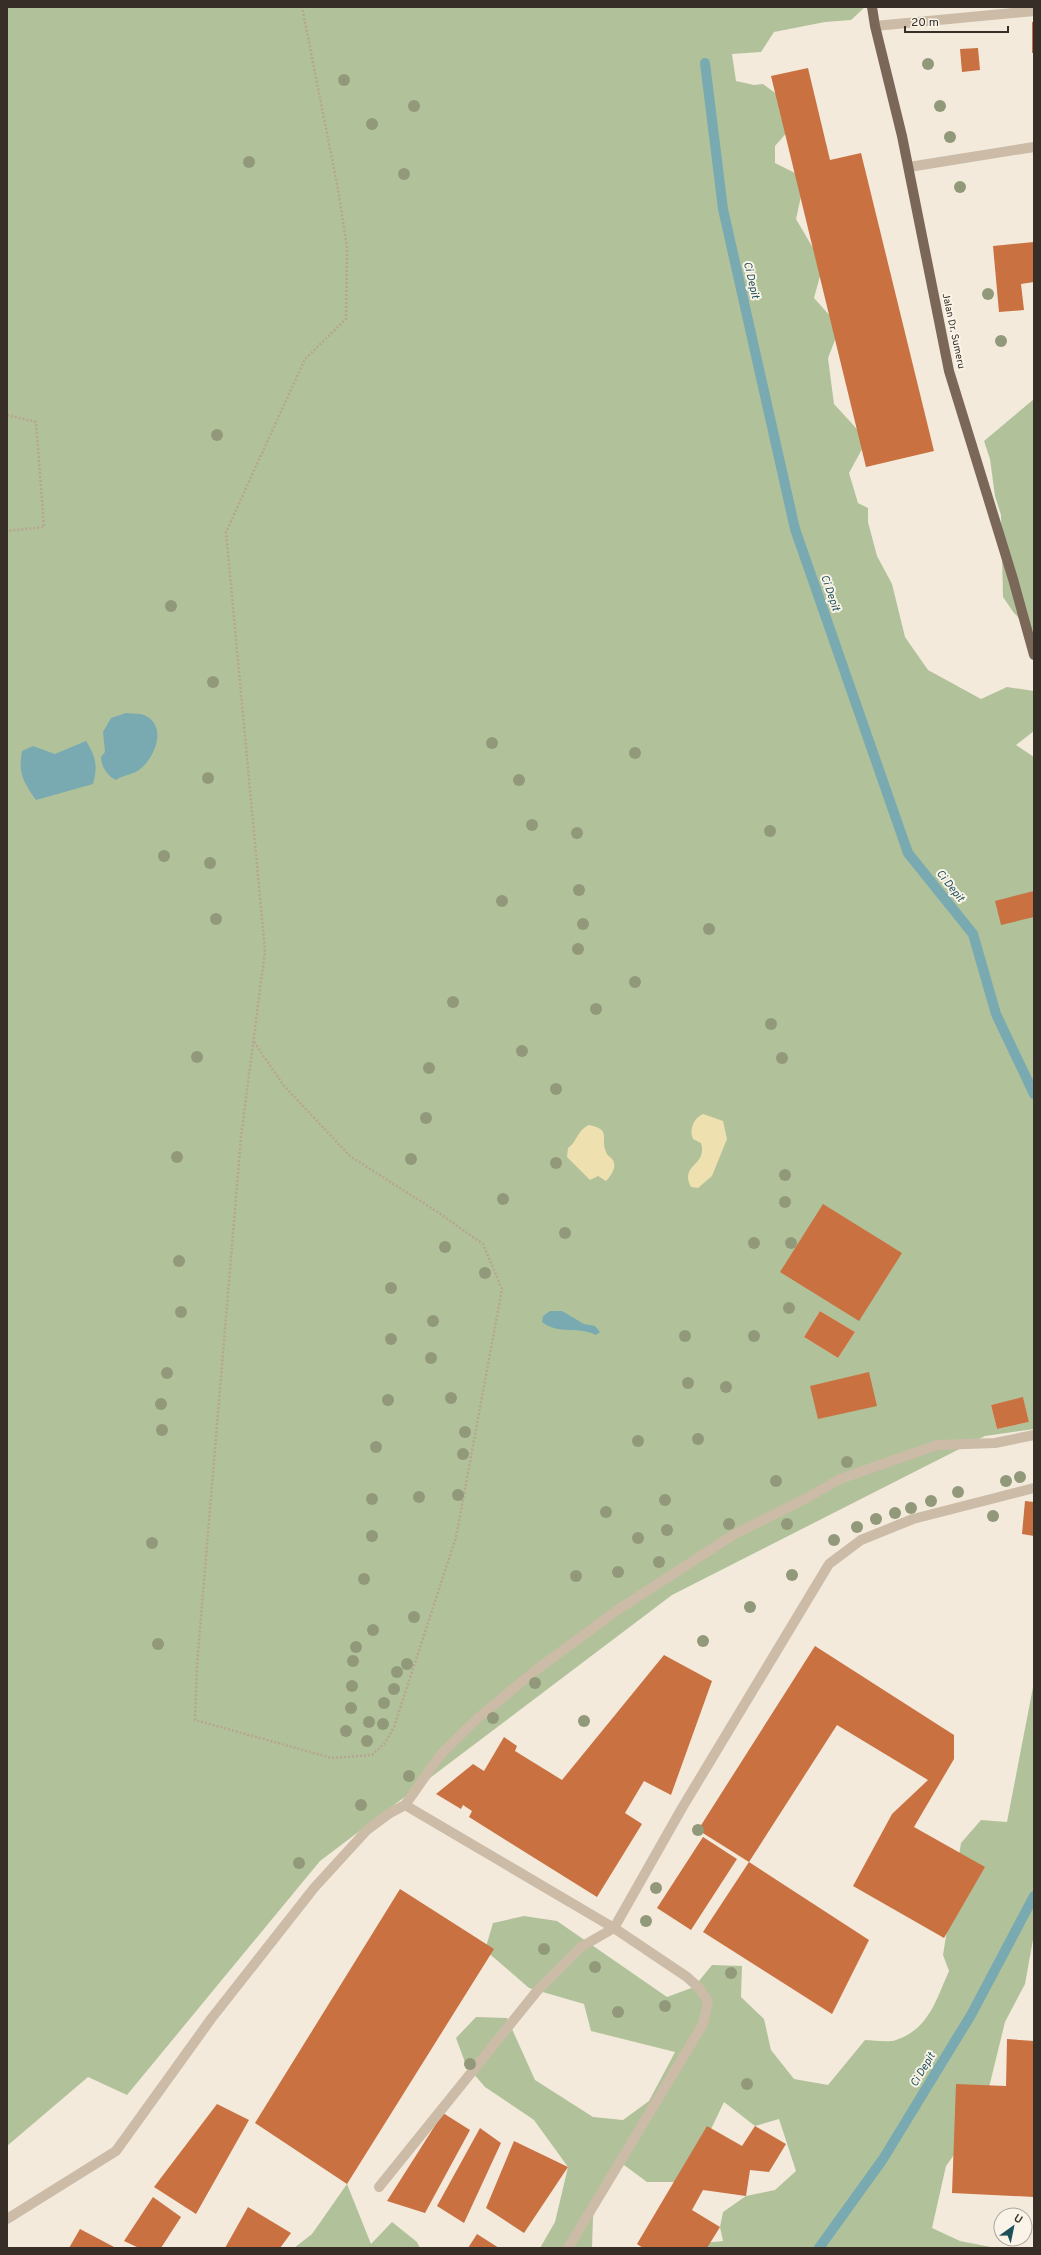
<svg xmlns="http://www.w3.org/2000/svg" width="1041" height="2255" viewBox="0 0 1041 2255" font-family="Overpass,sans-serif">
	<rect width="100%" height="100%" fill="#f3eadb"/>
	<path fill="#b1c29b" fill-rule="evenodd" d="M7,7H865L851,20L825,22L774,32L761,52L732,54L736,81L754,85L763,84L786,101L790,129L775,146V163L805,178L796,219L823,265L814,298L840,327L828,358L834,404L867,440L849,473L858,503L868,508V522L877,556L892,584L905,637L928,670L981,699L1007,687L1034,691V731L1016,745L1034,757V1429L985,1436L672,1595L320,1861L127,2095L88,2077L7,2146ZM820,1311L855,1332L838,1358L804,1337ZM1023,1398L1029,1422L997,1429L991,1405Z
		M1034,399V633L1014,613L1003,597L1001,515L995,496L990,459L984,441Z
		M1034,1682V1934L1025,1984L1005,2022L982,2116L946,2166L932,2228L960,2241L996,2248H651L723,2241L720,2227L723,2212L746,2196L775,2190L796,2171L779,2119L755,2126L724,2102L696,2160L676,2182H647L624,2165L601,2186L593,2217L592,2248H540L555,2222L568,2167L534,2120L485,2087L466,2065L456,2038L476,2017L507,2018L535,2080L593,2117L623,2120L649,2101L675,2052L591,2031L584,2004L529,1988L485,1950L493,1923L524,1916L557,1921L667,1997L694,1987L712,1965L742,1966L741,1997L764,2019L771,2050L794,2079L828,2085L865,2040C874,2040 887,2043 896,2040C929,2029 936,2000 949,1971L943,1955L961,1843L981,1820L1007,1822Z
		M347,2184L371,2244L392,2222L417,2242L420,2248H294L312,2234Z"/>
	<path fill="#efe0b0" d="M703,1114L723,1121L727,1139L712,1176L698,1188L691,1187C679,1164 708,1166 701,1143L693,1139C689,1131 693,1118 703,1114Z
		M589,1125C612,1130 600,1137 606,1152C607,1156 610,1156 612,1159C618,1166 611,1176 606,1181L598,1176L590,1180L567,1157L568,1148C578,1141 577,1130 589,1125Z"/>
	<path fill="#79a9b1" d="M126,713C132,714 139,713 144,715C169,726 154,759 139,770C132,775 123,775 116,780C108,777 101,766 101,757L105,752L103,732L111,718Z
		M86,741C96,757 98,766 93,784L36,800C23,781 18,774 22,751L33,746L55,754Z
		M550,1311H562L584,1324L595,1326L600,1332L596,1335C579,1326 558,1335 542,1322L543,1316Z"/>
	<g fill="none" stroke-linecap="round" stroke-linejoin="round">
		<path stroke="#79a9b1" stroke-width="10" d="M705,63L723,209L795,529L908,853L973,934L996,1014L1034,1094
			M819,2248L883,2159L971,2015L1034,1896"/>
	</g>
	<path fill="#ca7142" d="M1032,22H1034V53H1032Z
		M978,48L980,70L962,72L960,49Z
		M808,68L830,160L861,153L934,451L866,467L771,76Z
		M1034,242V282L1021,284L1024,310L999,312L993,246Z
		M1034,891V917L1001,925L995,901Z
		M823,1204L902,1253L859,1321L780,1272Z
		M820,1311L855,1332L838,1358L804,1337Z
		M869,1372L877,1406L818,1419L810,1386Z
		M1023,1397L1029,1422L997,1429L991,1405Z
		M1025,1501L1034,1502V1536L1022,1534Z
		M815,1646L954,1735V1759L914,1827L985,1867L944,1938L853,1886L892,1814L928,1780L837,1725L749,1862L698,1830Z
		M664,1655L712,1681L671,1795L644,1781L625,1813L642,1824L597,1897L469,1817L472,1811L463,1805L461,1809L436,1794L473,1764L484,1771L504,1737L517,1746L515,1751L562,1780Z
		M703,1837L737,1859L691,1930L657,1908Z
		M749,1862L869,1940L832,2014L703,1932Z
		M400,1889L494,1949L347,2184L255,2123Z
		M1007,2039L1034,2041V2197L952,2193L956,2084L1006,2086Z
		M217,2104L249,2120L196,2214L154,2187Z
		M443,2113L470,2130L425,2213L387,2201Z
		M707,2126L742,2146L755,2126L786,2144L769,2172L750,2170L746,2196L703,2190L692,2210L720,2227L707,2248H643L637,2244Z
		M480,2128L501,2143L464,2223L437,2206Z
		M514,2141L568,2167L524,2233L486,2208Z
		M153,2197L181,2217L161,2248H139L124,2241Z
		M248,2207L291,2233L280,2248H225Z
		M80,2229L116,2248H69Z
		M477,2234L499,2248H468Z"/>
	<g fill="none" stroke-linecap="round" stroke-linejoin="round">
		<path stroke="#b7a591" stroke-width="2.5" stroke-dasharray="2 2" stroke-linecap="butt" d="M7,415L36,422L44,527L7,531
			M254,1042L284,1086L350,1156L439,1213L483,1244L502,1289L456,1537L394,1727L385,1743L372,1755L332,1758L195,1720L197,1665L241,1137L265,951L226,532L305,359L346,319L347,248L338,189L302,7"/>
		<path stroke="#cbbba7" stroke-width="10" d="M875,26L1034,11
			M909,167L1034,147
			M405,1805L614,1928L687,1977L699,1988L708,2001L703,2024L568,2248
			M379,2187L537,1991L581,1947L614,1928L682,1808L829,1564L861,1540L913,1519L1034,1488"/>
		<path stroke="#cbbba7" stroke-width="10" d="M7,2219L116,2151L211,2019L314,1888L367,1830L390,1813L405,1805L441,1754L479,1717L536,1670L616,1611L733,1535L805,1499L840,1479L937,1445L995,1443L1034,1435"/>
		<path stroke="#7a6758" stroke-width="10" d="M872,7L875,26L902,136L949,371L1013,579L1034,655"/>
	</g>
	<g fill="#92997a">
		<circle cx="928" cy="64" r="6"/>
		<circle cx="344" cy="80" r="6"/>
		<circle cx="414" cy="106" r="6"/>
		<circle cx="940" cy="106" r="6"/>
		<circle cx="372" cy="124" r="6"/>
		<circle cx="950" cy="137" r="6"/>
		<circle cx="249" cy="162" r="6"/>
		<circle cx="404" cy="174" r="6"/>
		<circle cx="960" cy="187" r="6"/>
		<circle cx="988" cy="294" r="6"/>
		<circle cx="1001" cy="341" r="6"/>
		<circle cx="217" cy="435" r="6"/>
		<circle cx="171" cy="606" r="6"/>
		<circle cx="213" cy="682" r="6"/>
		<circle cx="492" cy="743" r="6"/>
		<circle cx="635" cy="753" r="6"/>
		<circle cx="208" cy="778" r="6"/>
		<circle cx="519" cy="780" r="6"/>
		<circle cx="532" cy="825" r="6"/>
		<circle cx="770" cy="831" r="6"/>
		<circle cx="577" cy="833" r="6"/>
		<circle cx="164" cy="856" r="6"/>
		<circle cx="210" cy="863" r="6"/>
		<circle cx="579" cy="890" r="6"/>
		<circle cx="502" cy="901" r="6"/>
		<circle cx="216" cy="919" r="6"/>
		<circle cx="583" cy="924" r="6"/>
		<circle cx="709" cy="929" r="6"/>
		<circle cx="578" cy="949" r="6"/>
		<circle cx="635" cy="982" r="6"/>
		<circle cx="453" cy="1002" r="6"/>
		<circle cx="596" cy="1009" r="6"/>
		<circle cx="771" cy="1024" r="6"/>
		<circle cx="522" cy="1051" r="6"/>
		<circle cx="197" cy="1057" r="6"/>
		<circle cx="782" cy="1058" r="6"/>
		<circle cx="429" cy="1068" r="6"/>
		<circle cx="556" cy="1089" r="6"/>
		<circle cx="426" cy="1118" r="6"/>
		<circle cx="177" cy="1157" r="6"/>
		<circle cx="411" cy="1159" r="6"/>
		<circle cx="556" cy="1163" r="6"/>
		<circle cx="785" cy="1175" r="6"/>
		<circle cx="503" cy="1199" r="6"/>
		<circle cx="785" cy="1202" r="6"/>
		<circle cx="565" cy="1233" r="6"/>
		<circle cx="754" cy="1243" r="6"/>
		<circle cx="791" cy="1243" r="6"/>
		<circle cx="445" cy="1247" r="6"/>
		<circle cx="179" cy="1261" r="6"/>
		<circle cx="485" cy="1273" r="6"/>
		<circle cx="391" cy="1288" r="6"/>
		<circle cx="789" cy="1308" r="6"/>
		<circle cx="181" cy="1312" r="6"/>
		<circle cx="433" cy="1321" r="6"/>
		<circle cx="685" cy="1336" r="6"/>
		<circle cx="754" cy="1336" r="6"/>
		<circle cx="391" cy="1339" r="6"/>
		<circle cx="431" cy="1358" r="6"/>
		<circle cx="167" cy="1373" r="6"/>
		<circle cx="688" cy="1383" r="6"/>
		<circle cx="726" cy="1387" r="6"/>
		<circle cx="451" cy="1398" r="6"/>
		<circle cx="388" cy="1400" r="6"/>
		<circle cx="161" cy="1404" r="6"/>
		<circle cx="162" cy="1430" r="6"/>
		<circle cx="465" cy="1432" r="6"/>
		<circle cx="698" cy="1439" r="6"/>
		<circle cx="638" cy="1441" r="6"/>
		<circle cx="376" cy="1447" r="6"/>
		<circle cx="463" cy="1454" r="6"/>
		<circle cx="847" cy="1462" r="6"/>
		<circle cx="1020" cy="1477" r="6"/>
		<circle cx="776" cy="1481" r="6"/>
		<circle cx="1006" cy="1481" r="6"/>
		<circle cx="958" cy="1492" r="6"/>
		<circle cx="458" cy="1495" r="6"/>
		<circle cx="419" cy="1497" r="6"/>
		<circle cx="372" cy="1499" r="6"/>
		<circle cx="665" cy="1500" r="6"/>
		<circle cx="931" cy="1501" r="6"/>
		<circle cx="911" cy="1508" r="6"/>
		<circle cx="606" cy="1512" r="6"/>
		<circle cx="895" cy="1513" r="6"/>
		<circle cx="993" cy="1516" r="6"/>
		<circle cx="876" cy="1519" r="6"/>
		<circle cx="729" cy="1524" r="6"/>
		<circle cx="787" cy="1524" r="6"/>
		<circle cx="857" cy="1527" r="6"/>
		<circle cx="667" cy="1530" r="6"/>
		<circle cx="372" cy="1536" r="6"/>
		<circle cx="638" cy="1538" r="6"/>
		<circle cx="834" cy="1540" r="6"/>
		<circle cx="152" cy="1543" r="6"/>
		<circle cx="659" cy="1562" r="6"/>
		<circle cx="618" cy="1572" r="6"/>
		<circle cx="792" cy="1575" r="6"/>
		<circle cx="576" cy="1576" r="6"/>
		<circle cx="364" cy="1579" r="6"/>
		<circle cx="750" cy="1607" r="6"/>
		<circle cx="414" cy="1617" r="6"/>
		<circle cx="373" cy="1630" r="6"/>
		<circle cx="703" cy="1641" r="6"/>
		<circle cx="158" cy="1644" r="6"/>
		<circle cx="356" cy="1647" r="6"/>
		<circle cx="353" cy="1661" r="6"/>
		<circle cx="407" cy="1664" r="6"/>
		<circle cx="397" cy="1672" r="6"/>
		<circle cx="535" cy="1683" r="6"/>
		<circle cx="352" cy="1686" r="6"/>
		<circle cx="394" cy="1689" r="6"/>
		<circle cx="384" cy="1703" r="6"/>
		<circle cx="351" cy="1708" r="6"/>
		<circle cx="493" cy="1718" r="6"/>
		<circle cx="584" cy="1721" r="6"/>
		<circle cx="369" cy="1722" r="6"/>
		<circle cx="383" cy="1724" r="6"/>
		<circle cx="346" cy="1731" r="6"/>
		<circle cx="367" cy="1741" r="6"/>
		<circle cx="409" cy="1776" r="6"/>
		<circle cx="361" cy="1805" r="6"/>
		<circle cx="698" cy="1830" r="6"/>
		<circle cx="299" cy="1863" r="6"/>
		<circle cx="656" cy="1888" r="6"/>
		<circle cx="646" cy="1921" r="6"/>
		<circle cx="544" cy="1949" r="6"/>
		<circle cx="595" cy="1967" r="6"/>
		<circle cx="731" cy="1973" r="6"/>
		<circle cx="665" cy="2006" r="6"/>
		<circle cx="618" cy="2012" r="6"/>
		<circle cx="470" cy="2064" r="6"/>
		<circle cx="747" cy="2084" r="6"/>
	</g>
	<g text-anchor="middle" dominant-baseline="central" stroke-width="4" stroke-linejoin="round" paint-order="stroke">
		<g font-size="10" fill="#372e28" stroke="#faf4e8">
			<text transform="translate(953 331) rotate(78)">Jalan Dr. Sumeru</text>
		</g>
		<g font-size="11" font-style="italic" fill="#1c505a" stroke="#faf4e8">
			<text transform="translate(751 280) rotate(77)">Ci Depit</text>
			<text transform="translate(830 593) rotate(71)">Ci Depit</text>
			<text transform="translate(950 886) rotate(51)">Ci Depit</text>
			<text transform="translate(923 2070) rotate(-59)">Ci Depit</text>
		</g>
	</g>
	<rect width="1041" height="2255" fill="none" stroke="#372e28" stroke-width="16"/>
	<g transform="translate(1013 2227) rotate(33)"><circle r="19" fill="#faf4e8" stroke="#aca59b"/>
	<path d="M0-3L7 15L0 10L-7 15Z" fill="#1c505a"/>
	<text y="-6" font-size="11" font-weight="bold" text-anchor="middle" fill="#372e28">U</text>
	</g>
	<path d="M905 26v6h103v-6" fill="none" stroke="#372e28" stroke-width="2"/>
	<text x="911" y="26" font-size="12" fill="#372e28" stroke="#faf4e8" stroke-width="3" paint-order="stroke">20 m</text>
</svg>
